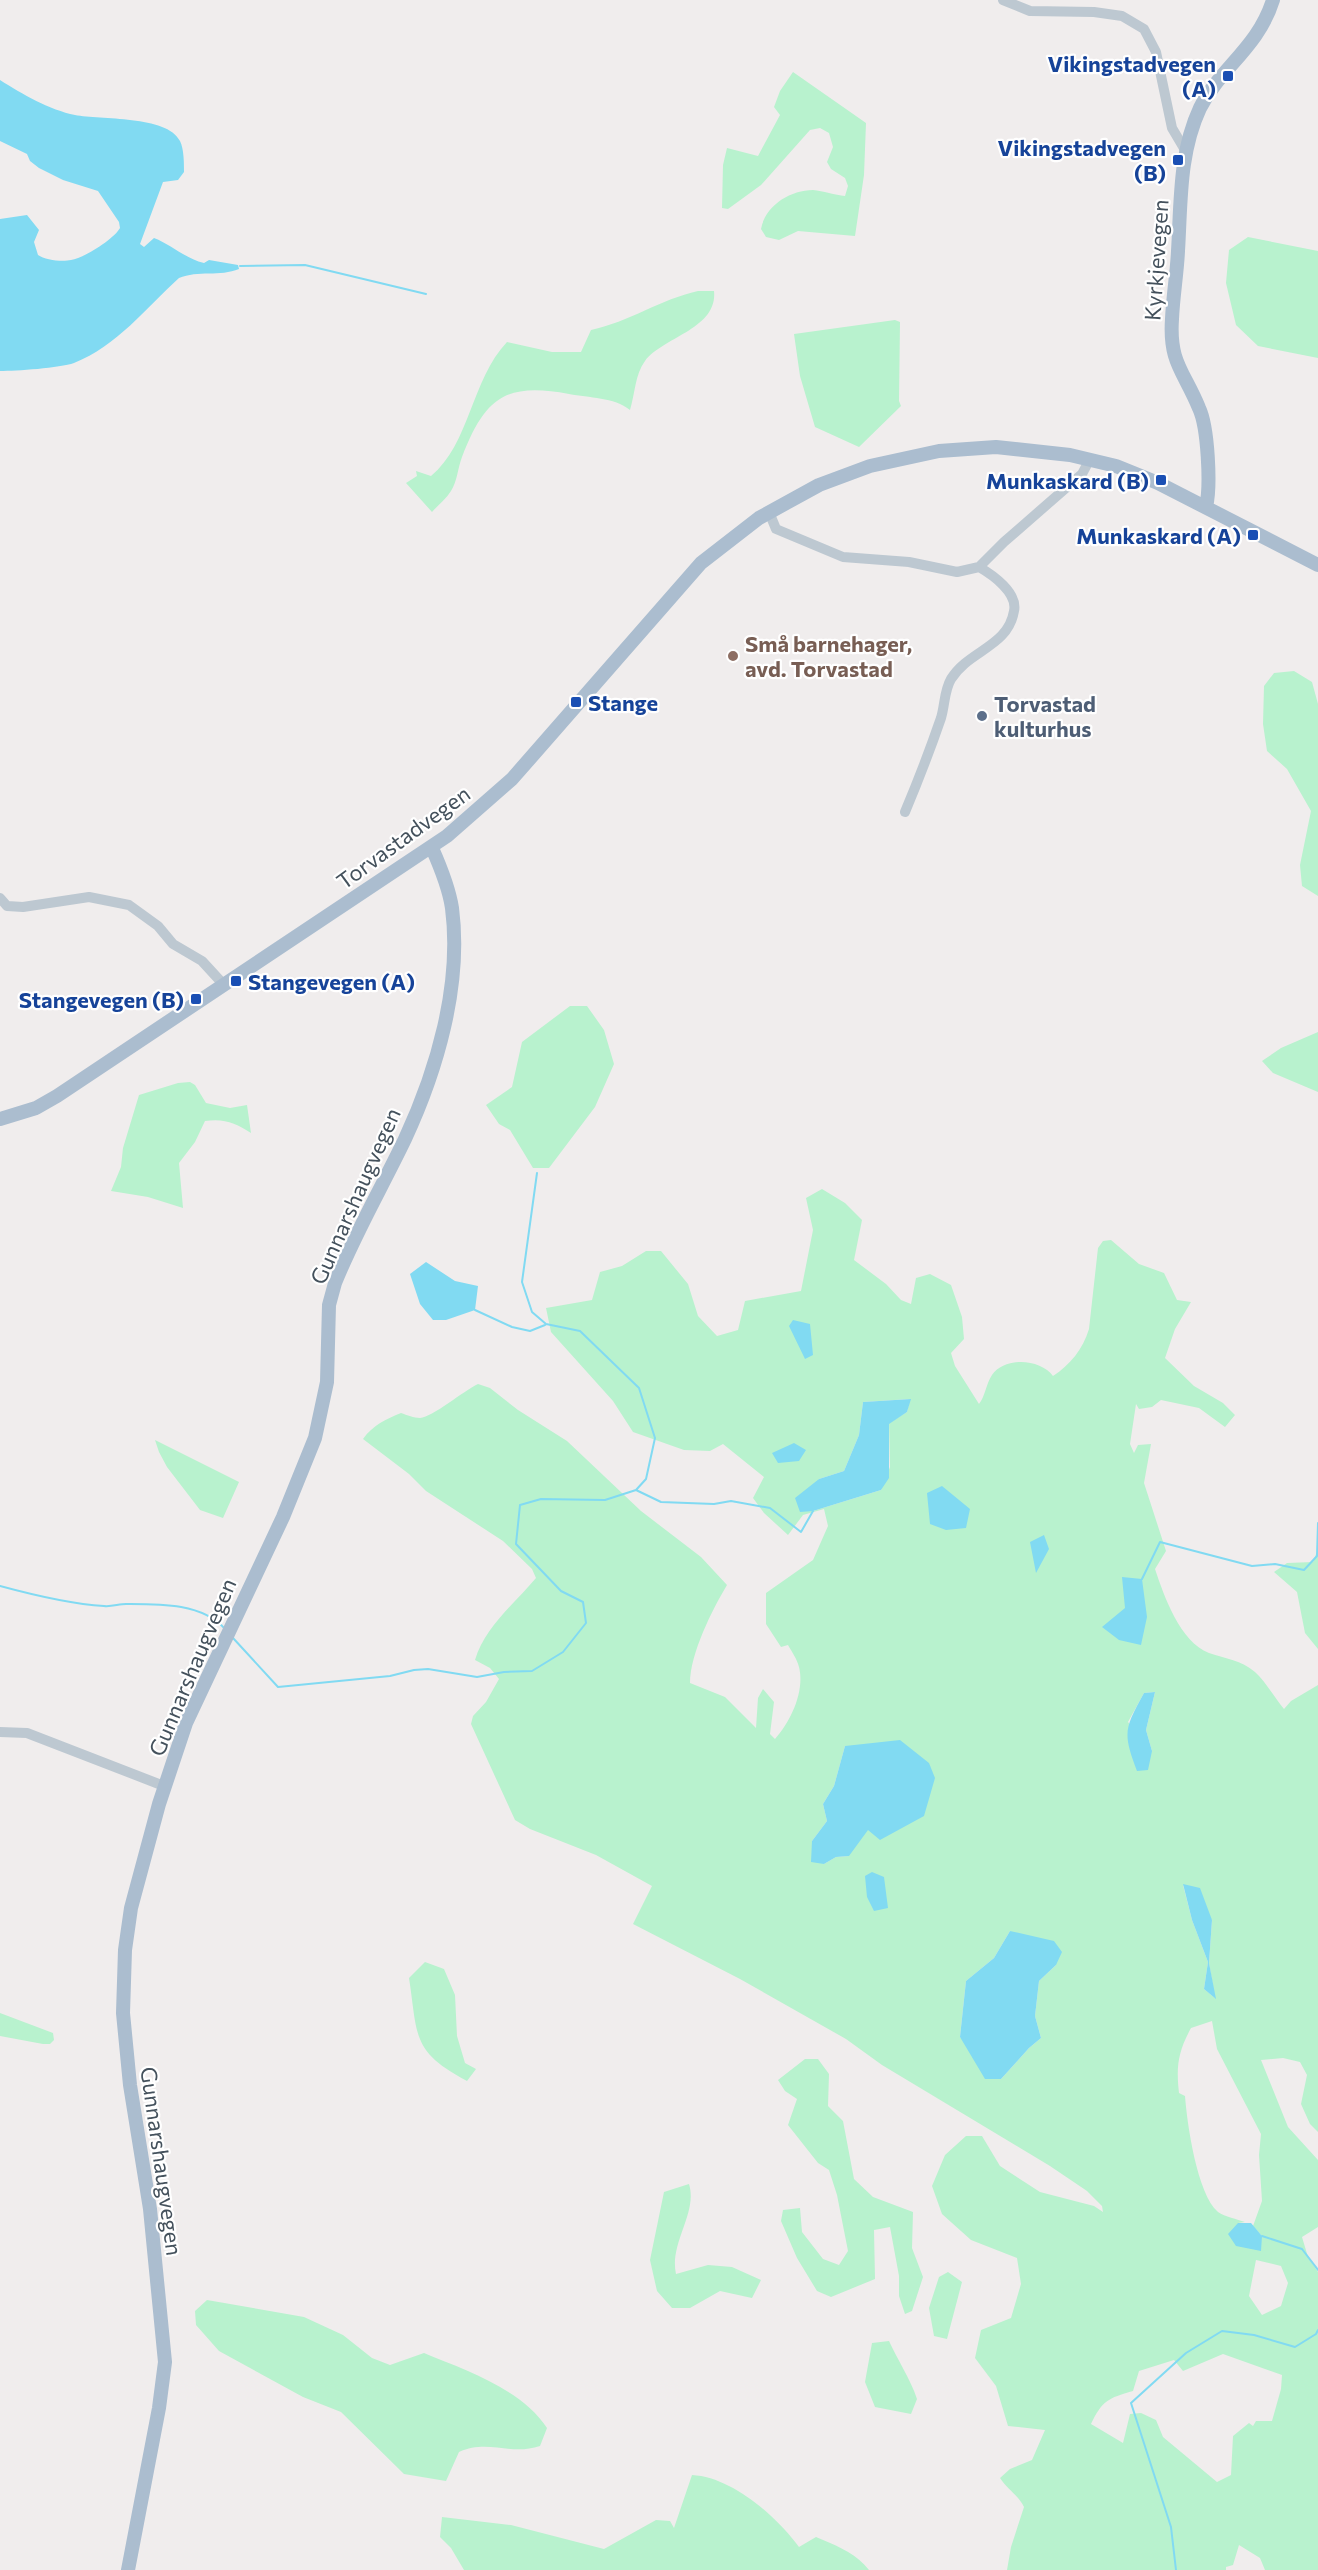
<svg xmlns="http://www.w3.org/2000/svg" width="1318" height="2570" viewBox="0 0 1318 2570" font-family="Commissioner,sans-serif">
  <rect width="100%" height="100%" fill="#f0eded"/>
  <!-- green -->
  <path fill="#b8f2ce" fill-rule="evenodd" d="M 793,72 L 866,123 L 864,175 L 855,236 L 798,231 L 779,240 L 766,237 L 761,229 C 765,206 790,190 813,190 C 823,191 835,195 845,196 L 848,186 L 845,178 L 831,169 L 827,162 L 833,147 L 829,133 L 820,128 L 810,130 L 761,185 L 728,209 L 722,208 L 723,165 L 727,148 L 758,156 L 780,115 L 774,107 L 780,91 Z
    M 1248,237 L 1318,251 L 1318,358 L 1258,346 L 1236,325 L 1226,283 L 1229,250 Z
    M 698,291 L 714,291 C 718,329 663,337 645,361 C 635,374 635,394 630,410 C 614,397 589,398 569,394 C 505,382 485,398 462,457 C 458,467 457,482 451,491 C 446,499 438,505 432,512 L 406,483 L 417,476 L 416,471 L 431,476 C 470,444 471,380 507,342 L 552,352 L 581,352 L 591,330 C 629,322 661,299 698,291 Z
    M 895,320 L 900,322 L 899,401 L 901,406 L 859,447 L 815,427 L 800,376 L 794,334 Z
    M 1294,671 L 1312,682 L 1318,704 L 1318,896 L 1302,886 L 1300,865 L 1311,811 L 1287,769 L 1267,751 L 1263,724 L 1264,686 L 1274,673 Z
    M 570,1006 L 587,1006 L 604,1030 L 614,1064 L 595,1107 L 549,1168 L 533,1168 L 510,1130 L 499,1124 L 486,1105 L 512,1087 L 522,1042 Z
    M 1318,1032 L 1318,1092 L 1273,1073 L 1262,1061 L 1281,1048 Z
    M 190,1082 L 195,1085 L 206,1103 L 230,1108 L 247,1105 L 251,1133 C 236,1123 224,1118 205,1121 L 195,1142 L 179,1163 L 183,1208 L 148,1197 L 111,1191 L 121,1167 L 123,1148 L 139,1095 L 178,1083 Z
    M 822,1189 L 845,1203 L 862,1220 L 854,1260 L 886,1284 L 901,1300 L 911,1304 L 916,1278 L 930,1274 L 951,1285 L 962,1317 L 964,1339 L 951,1353 L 955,1366 L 979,1404 C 985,1397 986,1384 992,1375 C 1005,1356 1041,1359 1053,1376 C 1070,1365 1083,1349 1089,1329 L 1098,1248 L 1103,1241 L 1111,1240 L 1139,1264 L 1164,1273 L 1177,1300 L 1191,1302 L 1175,1329 L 1165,1358 L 1194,1386 L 1223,1403 L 1235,1415 L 1225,1427 L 1199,1408 L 1161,1400 L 1152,1407 L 1139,1409 L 1136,1404 L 1130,1444 L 1134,1453 L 1138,1445 L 1151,1444 L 1144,1483 L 1166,1551 L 1155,1569 C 1164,1596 1180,1642 1209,1653 C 1226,1659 1241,1660 1255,1672 C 1265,1681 1275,1698 1284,1709 L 1291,1701 L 1318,1685 L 1318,2132 L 1310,2124 L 1301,2104 L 1307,2075 L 1300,2062 L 1283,2058 L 1261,2060 L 1288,2127 L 1318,2160 L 1318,2227 L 1302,2237 L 1308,2257 L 1318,2272 L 1318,2570 L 1265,2570 L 1260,2558 L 1239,2545 L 1233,2565 L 1226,2567 L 1226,2570 L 1007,2570 L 1011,2547 L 1024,2507 C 1018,2495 1007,2489 1000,2478 L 1010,2469 L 1032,2460 L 1045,2430 L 1008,2426 L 996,2386 L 975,2358 L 981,2330 L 1011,2318 L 1021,2284 L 1017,2258 L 971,2240 L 942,2214 L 932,2186 L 945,2155 L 966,2136 L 982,2136 L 1000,2166 L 1040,2192 L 1094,2206 L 1103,2212 L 1102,2206 L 1087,2191 L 1050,2166 L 882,2065 L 846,2039 L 740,1979 L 633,1924 L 652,1886 L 596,1855 L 530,1829 L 515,1820 L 471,1724 L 473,1716 L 486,1702 L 499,1679 L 490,1668 L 475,1660 C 485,1627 515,1603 536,1578 L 532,1569 L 503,1541 L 426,1491 L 409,1474 L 363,1439 C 373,1425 386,1419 401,1413 C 407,1415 414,1418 420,1418 C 433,1417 463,1391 478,1384 L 490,1388 L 518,1410 L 567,1441 L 641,1511 L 701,1557 L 727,1585 C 712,1610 690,1654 690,1683 L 725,1697 L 756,1728 L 758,1698 L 763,1689 L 774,1702 L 770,1734 L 775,1739 C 791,1721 805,1691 799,1667 C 797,1659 792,1652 788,1645 L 781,1647 L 766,1624 L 766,1593 L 813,1560 L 828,1526 L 824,1509 L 803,1515 L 788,1535 L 764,1513 L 753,1498 L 764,1477 L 723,1444 L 710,1451 L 684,1450 L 633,1432 L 613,1401 L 551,1332 L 546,1308 L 592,1300 L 600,1272 L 622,1266 L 646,1251 L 661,1251 L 688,1284 L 698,1316 L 717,1336 L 738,1330 L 745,1301 L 801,1291 L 813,1230 L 806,1198 ZM 910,1399 L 907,1412 L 889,1423 L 890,1467 L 881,1490 L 813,1511 L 800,1511 L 819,1479 L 844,1471 L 859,1435 L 863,1402 ZM 1155,1692 L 1146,1730 L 1152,1751 L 1128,1722 L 1144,1693 ZM 845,1746 L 849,1856 L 836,1857 L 824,1864 L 812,1841 L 827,1821 L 823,1804 L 834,1786 ZM 1183,1885 L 1212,1920 L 1209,1963 L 1215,1998 L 1204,1989 L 1208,1962 L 1192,1920 ZM 1010,1931 L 1056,1965 L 1039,1981 L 1035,2016 L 1041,2038 L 1029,2048 L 1001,2079 L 960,2037 L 966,1981 L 994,1958 ZM 1212,2021 L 1217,2049 L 1261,2134 L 1259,2155 L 1262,2201 L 1253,2226 L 1262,2236 L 1238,2223 L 1245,2222 C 1237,2219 1225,2217 1218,2212 C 1197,2194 1187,2123 1185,2096 L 1179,2093 C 1176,2066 1178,2052 1191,2028 ZM 1256,2260 L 1281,2266 L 1288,2283 L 1281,2306 L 1262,2315 L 1249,2296 ZM 1223,2354 L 1282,2375 L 1281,2389 L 1272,2421 L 1256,2421 L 1253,2426 L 1249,2423 L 1233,2436 L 1231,2475 L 1217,2482 L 1163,2437 L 1156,2420 L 1141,2413 L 1130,2414 L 1123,2443 L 1091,2424 C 1102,2401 1108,2398 1133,2391 L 1139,2371 L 1174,2360 L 1183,2371 Z
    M 155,1440 L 239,1482 L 223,1518 L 200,1510 L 167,1467 L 159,1452 Z
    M 1318,1549 L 1318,1649 L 1305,1633 L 1297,1592 L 1274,1572 L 1287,1563 L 1313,1562 Z
    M 425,1962 L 444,1969 L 455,1995 L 457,2036 L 465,2063 L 476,2069 L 467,2081 C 411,2051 418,2036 409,1978 Z
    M 0,2013 L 53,2033 L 54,2040 L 50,2044 L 43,2044 L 0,2036 Z
    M 805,2059 L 818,2059 L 829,2074 L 828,2106 L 843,2121 L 854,2179 L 873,2197 L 913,2212 L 912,2248 L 923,2277 L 912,2311 L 905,2314 L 899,2296 L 899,2276 L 890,2227 L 874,2230 L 875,2279 L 831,2297 L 817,2291 L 797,2258 L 781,2221 L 783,2210 L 800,2208 L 802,2232 L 823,2259 L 839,2265 L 848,2251 L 837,2195 L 829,2170 L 818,2163 L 788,2125 L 797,2099 L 785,2091 L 778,2080 Z
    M 689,2184 C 698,2213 669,2243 676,2274 L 708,2265 L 732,2267 L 761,2280 L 752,2298 L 720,2291 L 690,2308 L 672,2308 L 657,2291 L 650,2260 L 664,2192 Z
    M 948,2272 L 962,2282 L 947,2339 L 934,2336 L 929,2308 L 939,2277 Z
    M 207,2300 L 304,2317 L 343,2335 L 372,2358 L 390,2365 L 424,2353 C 465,2370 522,2389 547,2428 L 540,2446 C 511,2456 488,2439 459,2452 L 446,2481 L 404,2474 L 341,2412 L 303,2397 L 219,2351 L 196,2325 L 195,2311 Z
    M 889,2341 C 898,2361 910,2378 917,2399 L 911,2414 L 875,2407 L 865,2382 L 872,2343 Z
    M 692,2475 C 732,2477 776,2516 799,2547 L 816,2537 C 835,2545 856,2553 869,2570 L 464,2570 L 451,2548 L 440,2537 L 442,2517 L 511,2525 L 604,2549 L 656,2520 L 670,2521 L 674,2528 Z"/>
  <!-- water -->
  <path fill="#81daf2" d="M 0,80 C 22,94 50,110 75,115 C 100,120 167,115 180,141 C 184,149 184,163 184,172 L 178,180 L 163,182 L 140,244 L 144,247 L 154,238 C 172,245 186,259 204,263 L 209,260 L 238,265 L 239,269 C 220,277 198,270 179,278 C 146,308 117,346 74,363 C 60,368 16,371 0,371 L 0,219 L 27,215 L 39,230 L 34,242 L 38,255 C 45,260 62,262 71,260 C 84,258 114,239 120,228 L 119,222 L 98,191 L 63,180 L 39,168 L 30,161 L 27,154 L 0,141 Z
    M 426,1262 L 455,1281 L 478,1286 L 475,1310 L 446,1320 L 433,1320 L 420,1304 L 410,1274 Z
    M 793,1320 L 810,1324 L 813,1355 L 805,1359 L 789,1326 Z
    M 911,1399 L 907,1412 L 889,1424 L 889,1478 L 881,1490 L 813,1511 L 800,1512 L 795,1498 L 819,1479 L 844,1471 L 859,1435 L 863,1402 Z
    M 794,1443 L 806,1450 L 799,1461 L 778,1463 L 772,1453 Z
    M 942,1486 L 970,1509 L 966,1528 L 946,1530 L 930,1524 L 927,1493 Z
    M 1044,1535 L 1049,1549 L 1036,1573 L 1030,1542 Z
    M 1122,1577 L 1142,1579 L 1147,1617 L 1141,1645 L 1119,1640 L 1102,1627 L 1125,1608 Z
    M 1155,1692 L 1146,1730 L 1152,1751 L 1148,1770 L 1137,1771 C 1122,1732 1125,1728 1144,1693 Z
    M 900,1740 L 929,1763 L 935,1778 L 924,1816 L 880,1840 L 868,1830 L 849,1856 L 836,1857 L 824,1864 L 811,1862 L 812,1841 L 827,1821 L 823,1804 L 834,1786 L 845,1746 Z
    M 872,1872 L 884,1877 L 888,1908 L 874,1911 L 867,1897 L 865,1876 Z
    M 1183,1884 L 1200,1888 L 1212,1920 L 1209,1963 L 1216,1999 L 1204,1989 L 1208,1962 L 1192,1920 Z
    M 1010,1931 L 1054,1941 L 1062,1952 L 1056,1965 L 1039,1981 L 1035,2016 L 1041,2038 L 1029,2048 L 1001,2079 L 985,2079 L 960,2037 L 966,1981 L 994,1958 Z
    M 1238,2223 L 1251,2223 L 1262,2236 L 1261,2251 L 1236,2246 L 1228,2234 Z"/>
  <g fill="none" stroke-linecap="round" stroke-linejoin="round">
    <!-- stream -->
    <path stroke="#81daf2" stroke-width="2" d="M 240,266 L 305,265 L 426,294
      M 475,1310 L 512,1327 L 530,1331 L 545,1325
      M 636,1490 L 661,1502 L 714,1504 L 731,1501 L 770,1508 L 801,1532 L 813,1511
      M 1142,1579 L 1160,1542 L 1252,1566 L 1275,1564 L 1304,1570 L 1317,1556 L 1318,1523
      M 0,1586 C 33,1595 69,1604 104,1606 C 111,1607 119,1604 126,1604 C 159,1604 202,1603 225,1629
      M 233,1638 L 278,1687 L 390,1676 L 414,1670 L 428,1669 L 477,1677 L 504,1672 L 532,1671 L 563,1652 L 586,1623 L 583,1602 L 561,1591 L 516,1544 L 520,1505 L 541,1499 L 605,1500 L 636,1490 L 646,1479 L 655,1438 L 639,1388 L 580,1331 L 546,1324 L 532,1312 L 522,1282 L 537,1173
      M 1262,2236 L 1302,2249 L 1318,2270
      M 1176,2570 L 1171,2527 L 1131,2403 L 1186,2353 L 1222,2331 L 1254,2335 L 1295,2347 L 1316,2334 L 1318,2330"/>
    <!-- minor -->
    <path stroke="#bdc8d1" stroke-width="10" d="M 1003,0 L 1030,11 L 1094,12 L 1122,16 L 1144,29 L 1156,52 L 1172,128 L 1185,150
      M 769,512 L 776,529 L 843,557 L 909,562 L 957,572 L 979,567 L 1004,542 L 1082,474 L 1090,459
      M 905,812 C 918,781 930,750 941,718 C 945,705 944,691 951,679 C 969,650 1008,647 1014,611 C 1018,593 993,575 979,567
      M 0,898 L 7,906 L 23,907 L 89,897 L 129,905 L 158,926 L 173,944 L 202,961 L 224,985
      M 0,1732 L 27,1733 L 164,1786"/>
    <!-- major -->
    <path stroke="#abbdcf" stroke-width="14" d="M 1206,507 C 1211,486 1208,427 1199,408 C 1184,371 1169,363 1172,319 C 1173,296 1177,273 1178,251 C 1181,202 1179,153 1200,108 C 1220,68 1258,48 1273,0
      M 0,1119 L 36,1108 L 57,1096 L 447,836 L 512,779 L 701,563 L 759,518 L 819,485 L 870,466 L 939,451 L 996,447 L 1070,455 L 1116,466 L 1158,483 L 1318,565
      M 128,2570 L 159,2408 L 165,2362 L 150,2209 L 130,2085 L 123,2013 L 125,1950 L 131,1908 L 159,1804 L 186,1723 L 283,1517 L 315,1438 L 327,1382 L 329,1305 L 335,1283 C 355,1233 382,1187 405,1139 C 437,1070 462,985 452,908 C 449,888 440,866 432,848"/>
  </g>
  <!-- markers -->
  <g fill="#1a4fb4" stroke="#fff" stroke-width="2">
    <rect x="1222" y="70" width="12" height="12" rx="3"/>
    <rect x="1172" y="154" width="12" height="12" rx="3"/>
    <rect x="1155" y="474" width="12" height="12" rx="3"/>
    <rect x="1247" y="529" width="12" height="12" rx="3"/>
    <rect x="570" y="696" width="12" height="12" rx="3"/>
    <rect x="230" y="975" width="12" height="12" rx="3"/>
    <rect x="190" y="993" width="12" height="12" rx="3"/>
  </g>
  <circle fill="#8d6e63" stroke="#fff" stroke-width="2" cx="733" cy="656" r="6"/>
  <circle fill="#5c6f8a" stroke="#fff" stroke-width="2" cx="982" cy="716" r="6"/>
  <g text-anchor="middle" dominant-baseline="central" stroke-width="4.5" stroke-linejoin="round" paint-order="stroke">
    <!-- transit labels -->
    <g font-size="22" font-weight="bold" fill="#164399" stroke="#fff" text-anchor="end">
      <text x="1216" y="63">Vikingstadvegen<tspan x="1216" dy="25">(A)</tspan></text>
      <text x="1166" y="147">Vikingstadvegen<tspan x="1166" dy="25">(B)</tspan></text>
      <text x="1149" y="480">Munkaskard (B)</text>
      <text x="1241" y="535">Munkaskard (A)</text>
      <text x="588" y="702" text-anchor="start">Stange</text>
      <text x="248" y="981" text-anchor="start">Stangevegen (A)</text>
      <text x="184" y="999">Stangevegen (B)</text>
    </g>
    <!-- street labels -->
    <g font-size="22" fill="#44515c" stroke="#fff">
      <text transform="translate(1156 260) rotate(-86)">Kyrkjevegen</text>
      <text transform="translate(403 837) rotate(-36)">Torvastadvegen</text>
      <text transform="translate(355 1196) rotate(-66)">Gunnarshaugvegen</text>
      <text transform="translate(192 1667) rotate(-67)">Gunnarshaugvegen</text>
      <text transform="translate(162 2161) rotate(82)">Gunnarshaugvegen</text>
    </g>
    <!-- education labels -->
    <g font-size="22" font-weight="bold" fill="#785e54" stroke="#fff" text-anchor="start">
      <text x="745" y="643">Små barnehager,<tspan x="745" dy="25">avd. Torvastad</tspan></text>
    </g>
    <!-- service labels -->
    <g font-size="22" font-weight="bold" fill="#4e5e75" stroke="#fff" text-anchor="start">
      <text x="994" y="703">Torvastad<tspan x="994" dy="25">kulturhus</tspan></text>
    </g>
  </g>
</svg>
